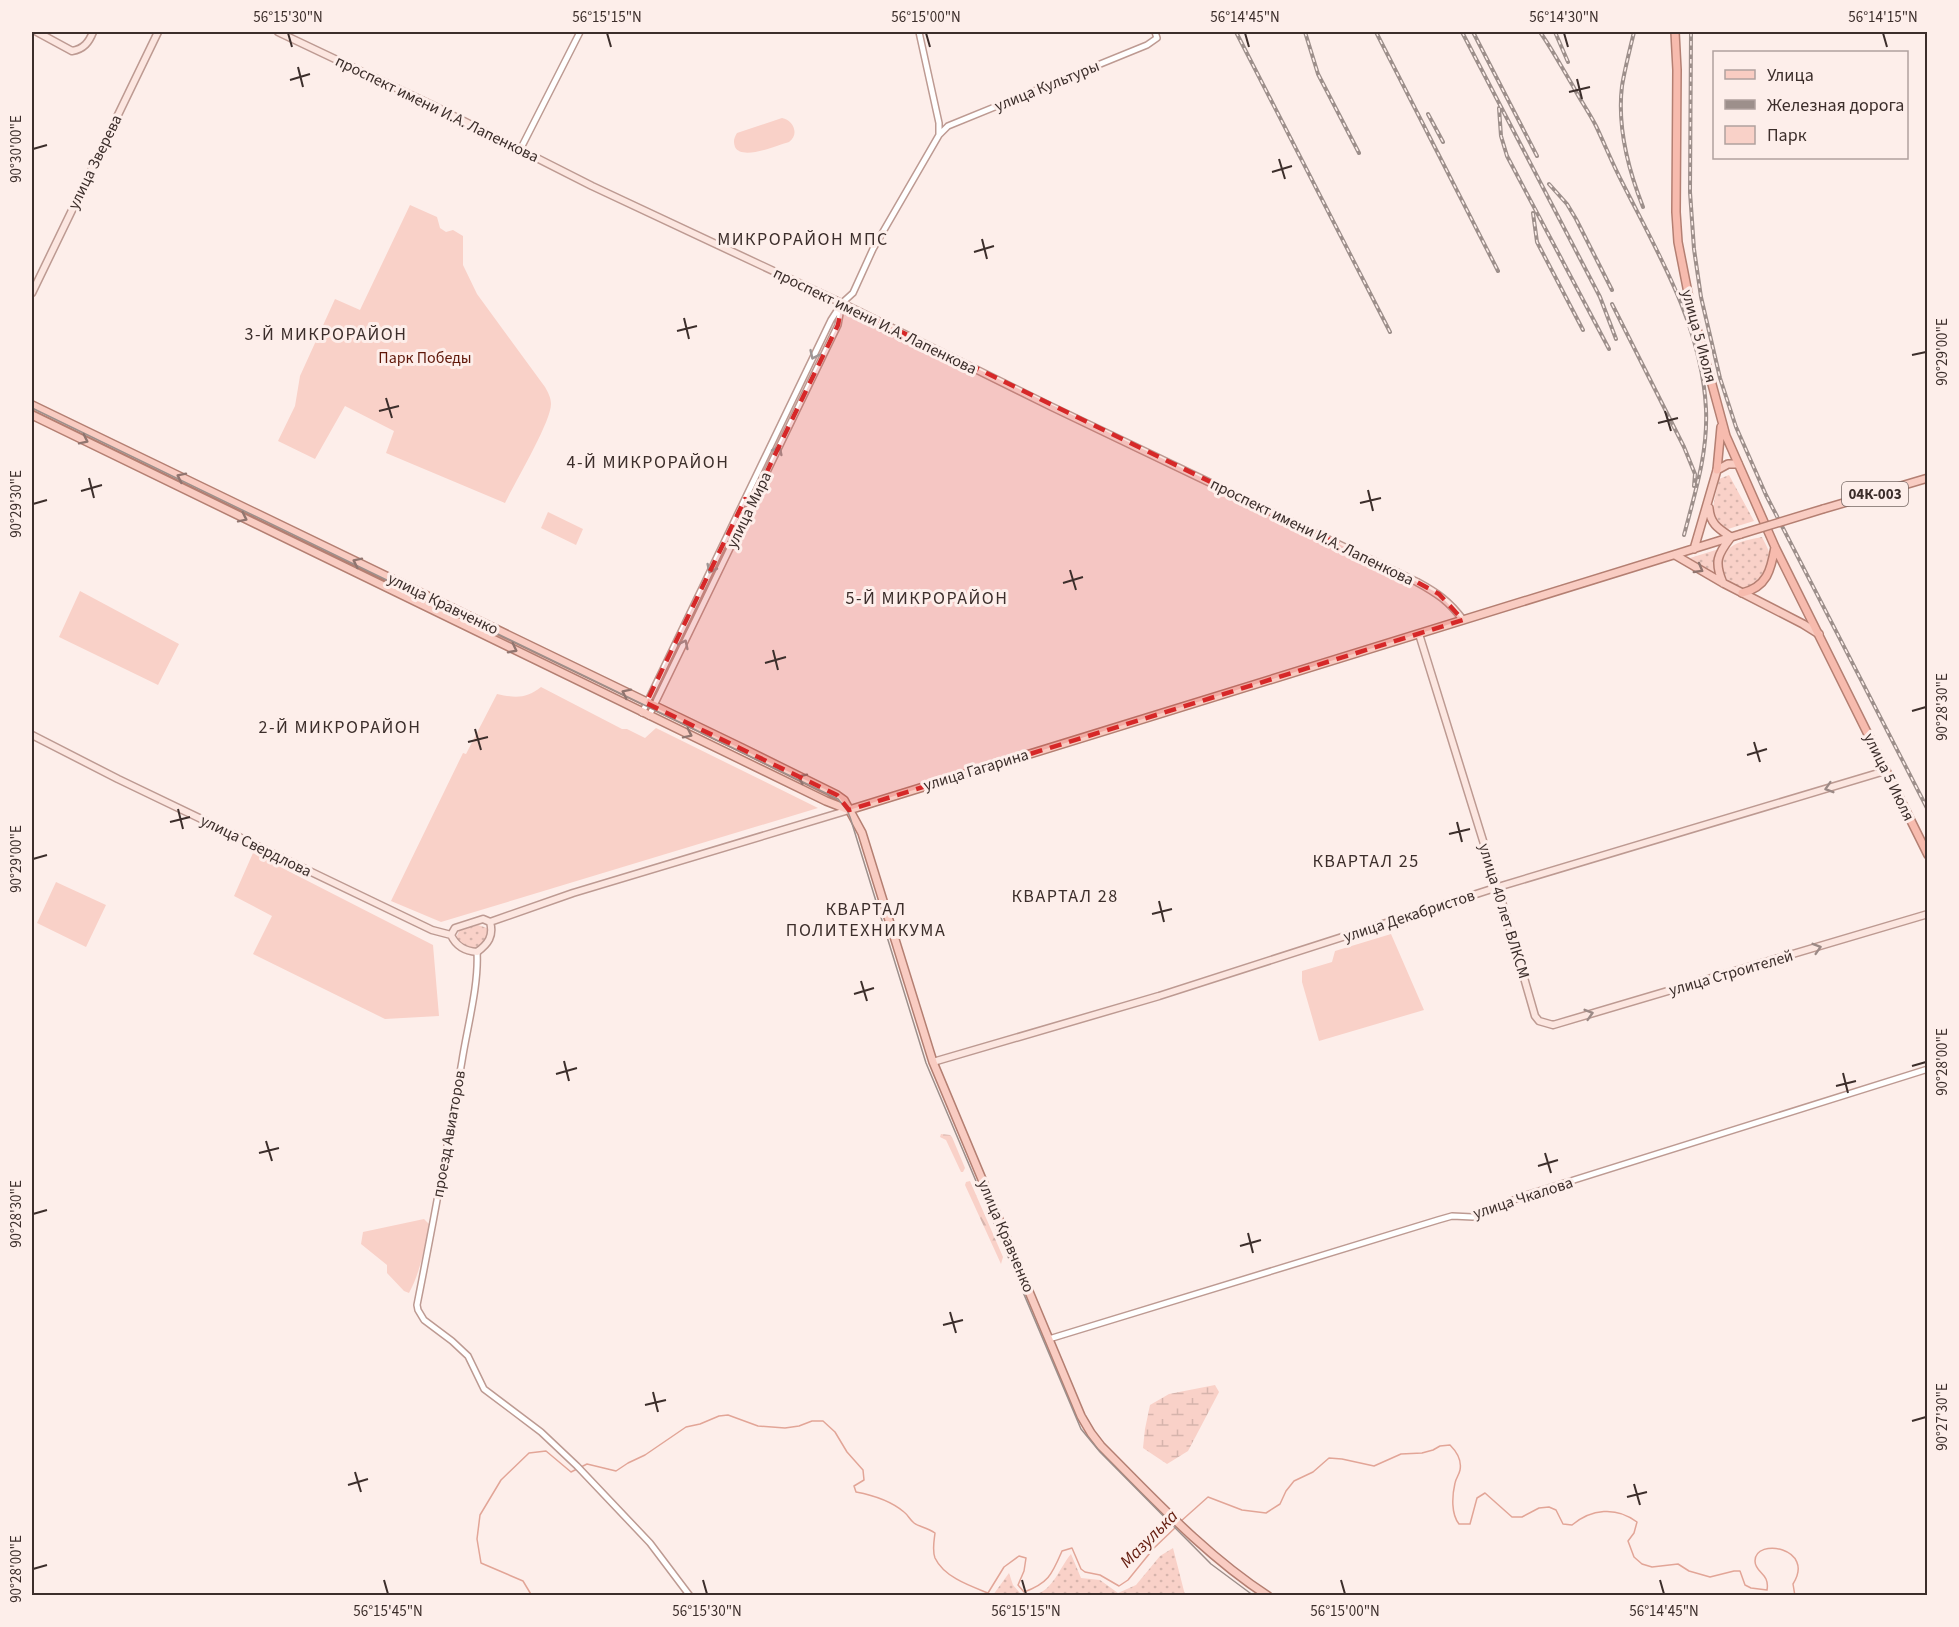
<svg xmlns="http://www.w3.org/2000/svg" width="1959" height="1627" viewBox="0 0 1959 1627" font-family="'Source Sans 3',sans-serif">
  <defs>
    <pattern id="grass-dots" width="8" height="8" patternUnits="userSpaceOnUse" patternTransform="scale(1.5)"><rect width="8" height="8" fill="#f9d1c8"/><path d="M2 2h.1M6 6h.1" fill="none" stroke="#d6b4ac" stroke-width="1.8" stroke-linecap="round"/></pattern>
    <pattern id="forest-firs" width="22" height="20" patternUnits="userSpaceOnUse" patternTransform="scale(1.5)"><rect width="22" height="20" fill="#f9d1c8"/><path d="M5 1l3.5 6h-7zM16 11l3.5 6h-7z" fill="#d6b4ac"/></pattern>
    <pattern id="wetland-marsh" width="20" height="14" patternUnits="userSpaceOnUse" patternTransform="scale(1.5)"><rect width="20" height="14" fill="#f9d1c8"/><path d="M1 5h8M5 5V1M11 12h8M15 12V8" fill="none" stroke="#d6b4ac"/></pattern>
  </defs>
  <rect width="100%" height="100%" fill="#fdeeea"/>
  <!-- grass -->
  <path fill="url(#grass-dots)" d="M 1729,475 L 1754,521 L 1728,529 C 1705,517 1715,501 1719,479 Z
    M 1762,537 C 1771,555 1774,557 1762,575 C 1739,611 1707,565 1731,547 C 1738,541 1753,539 1762,537 Z
    M 1719,549 C 1713,559 1713,565 1717,575 L 1690,558 Z
    M 478,925 L 487,928 L 489,935 L 480,948 L 471,949 L 458,942 L 456,938 L 459,931 Z
    M 1173,1548 L 1185,1595 L 993,1595 L 1009,1573 L 1013,1585 L 1021,1594 C 1025,1594 1031,1595 1036,1594 C 1053,1590 1060,1567 1071,1554 L 1081,1578 L 1100,1580 L 1118,1593 L 1136,1585 L 1160,1556 Z"/>
  <!-- forest -->
  <path fill="url(#forest-firs)" d="M 941,1134 L 950,1135 L 952,1137 L 965,1168 L 963,1172 L 961,1172 L 946,1140 L 940,1137 Z
    M 970,1181 L 1003,1257 L 1001,1264 L 965,1185 L 966,1182 Z"/>
  <!-- wetland -->
  <path fill="url(#wetland-marsh)" d="M 1215,1385 L 1219,1392 L 1188,1451 L 1167,1464 L 1143,1448 L 1145,1429 L 1150,1405 L 1169,1394 Z"/>
  <!-- park -->
  <path fill="#f9d1c8" d="M 782,118 C 793,120 800,134 789,142 C 778,145 742,161 735,147 C 733,141 734,138 737,133 Z
    M 410,205 L 437,217 L 440,228 L 446,232 L 453,230 L 463,236 L 463,265 L 477,294 L 545,387 C 548,392 551,398 551,404 C 551,422 514,484 505,503 L 386,453 L 394,431 L 345,406 L 315,459 L 278,441 L 295,406 L 300,376 L 335,299 L 360,310 Z
    M 548,512 L 583,529 L 576,545 L 541,528 Z
    M 80,591 L 179,644 L 158,685 L 59,637 Z
    M 541,687 L 622,729 L 627,729 L 645,738 L 656,728 L 818,808 L 441,922 L 391,901 L 463,753 L 466,754 L 497,694 C 515,698 526,699 541,687 Z
    M 253,853 L 433,945 L 439,1016 L 385,1019 L 253,954 L 272,916 L 234,896 Z
    M 56,882 L 106,905 L 86,947 L 37,923 Z
    M 1391,934 L 1424,1010 L 1319,1041 L 1302,982 L 1302,971 L 1332,962 L 1335,951 Z
    M 424,1219 L 429,1224 C 425,1247 420,1273 409,1293 L 404,1291 L 387,1273 L 387,1265 L 361,1244 L 363,1232 Z"/>
  <g fill="none" stroke-linecap="round" stroke-linejoin="round">
    <!-- stream -->
    <path stroke="#e2a597" stroke-width="1.5" d="M 581,1467 L 587,1464 L 616,1471 L 628,1463 L 645,1455 L 686,1427 L 700,1424 L 719,1416 L 728,1415 L 758,1426 L 785,1428 L 799,1426 L 812,1421 L 823,1421 L 835,1432 L 847,1452 L 863,1470 L 864,1480 L 854,1486 L 856,1492 C 872,1495 891,1501 904,1512 C 908,1515 910,1520 914,1523 C 919,1527 927,1527 935,1533 C 934,1542 932,1550 935,1558 C 944,1577 970,1586 988,1593 L 1004,1567 L 1019,1556 L 1026,1558 L 1024,1571 L 1018,1585 L 1024,1592 C 1049,1583 1052,1574 1062,1551 L 1072,1548 L 1081,1569 L 1085,1572 L 1100,1575 L 1119,1586 L 1128,1580 L 1154,1548 L 1177,1526
      M 1180,1522 L 1208,1497 L 1242,1510 L 1266,1513 L 1280,1504 L 1286,1491 L 1294,1481 L 1313,1472 L 1329,1458 L 1342,1459 L 1374,1466 L 1401,1454 L 1422,1453 L 1433,1450 L 1440,1446 L 1450,1445 C 1457,1452 1462,1460 1460,1470 C 1459,1475 1456,1478 1455,1483 C 1452,1496 1451,1514 1459,1524 L 1470,1524 L 1477,1498 L 1485,1493 L 1512,1517 L 1522,1517 L 1539,1508 L 1549,1507 L 1556,1510 L 1563,1524 L 1572,1525 C 1591,1509 1616,1506 1637,1522 L 1634,1533 L 1628,1541 L 1634,1557 L 1642,1564 L 1652,1567 L 1678,1564 L 1689,1571 L 1710,1577 L 1734,1571 L 1740,1571 L 1745,1585 L 1751,1588 L 1767,1590 C 1770,1573 1755,1573 1755,1561 C 1755,1537 1816,1548 1793,1584 L 1795,1596
      M 532,1596 L 523,1581 L 481,1563 L 477,1539 L 480,1515 L 501,1480 L 529,1453 L 546,1451 L 571,1472 L 577,1469"/>
    <defs>
      <path id="tertiary" d="M 939,135 L 948,126 L 1147,45 L 1157,38 L 1155,32
        M 520,150 L 580,32
        M 642,713 L 831,320 L 842,303 L 853,293 L 873,249 L 939,135 L 939,123 L 919,32
        M 649,716 L 838,325 L 841,308
        M 477,952 C 479,985 467,1028 462,1061 C 448,1142 433,1224 417,1305 L 418,1310 L 424,1320 L 452,1341 L 468,1356 L 484,1389 L 541,1432 L 577,1466 L 650,1543 L 690,1596
        M 1049,1339 L 1438,1220 L 1452,1216 L 1473,1217 L 1523,1196 L 1928,1069"/>
      <path id="secondary" d="M 37,32 L 72,51 C 84,49 89,42 93,32
        M 278,32 L 432,105 L 592,186 L 848,306 L 1052,407 L 1417,582 C 1437,593 1449,601 1463,620
        M 32,293 L 158,32
        M 1419,634 L 1506,915 L 1535,1016 L 1539,1021 L 1553,1025 L 1928,914
        M 32,735 L 118,779 L 432,930 L 451,935
        M 483,919 L 490,922 C 494,936 488,944 477,952 C 464,951 456,946 451,935 L 455,928 Z
        M 490,922 L 573,893 L 849,810
        M 933,1062 L 1159,996 L 1498,887 L 1885,771"/>
      <path id="primary" d="M 32,405 L 742,748 L 837,795 L 844,800 L 862,833 L 933,1062 L 1081,1416 L 1091,1433 L 1101,1446 C 1154,1499 1205,1555 1268,1596
        M 32,415 L 826,801 L 849,810
        M 1709,508 C 1710,524 1719,529 1731,537
        M 1823,509 L 1928,478
        M 1694,549 L 1717,470 L 1728,464 L 1738,464
        M 1675,555 L 1723,583 L 1803,624 L 1819,634
        M 1723,583 C 1714,562 1717,555 1731,537
        M 849,810 L 1741,534"/>
      <path id="trunk" d="M 1675,32 L 1677,70 L 1676,212 L 1678,242 L 1690,303 L 1726,436 L 1775,547 L 1928,855
        M 1717,470 L 1721,427
        M 1742,593 C 1767,587 1771,570 1775,547"/>
    </defs>
    <!-- tertiary casing -->
    <use href="#tertiary" stroke="#bd9a92" stroke-width="8"/>
    <!-- secondary casing -->
    <use href="#secondary" stroke="#bd9a92" stroke-width="9"/>
    <!-- primary casing -->
    <use href="#primary" stroke="#b47f72" stroke-width="10"/>
    <!-- trunk casing -->
    <use href="#trunk" stroke="#b47f72" stroke-width="10"/>
    <!-- tertiary -->
    <use href="#tertiary" stroke="#fff" stroke-width="5"/>
    <!-- secondary -->
    <use href="#secondary" stroke="#fce6e0" stroke-width="6"/>
    <!-- primary -->
    <use href="#primary" stroke="#f9ccc2" stroke-width="7"/>
    <!-- trunk -->
    <use href="#trunk" stroke="#f7bbae" stroke-width="7"/>
    <!-- tram -->
    <path stroke="#9d8f8b" stroke-width="1.5" d="M 32,408 L 838,799 L 847,810 L 850,817 L 926,1063 L 1081,1429 L 1100,1452 L 1211,1564 L 1254,1596"/>
    <defs>
      <path id="rail" d="M 1236,32 L 1390,332
        M 1305,32 L 1318,74 L 1359,153
        M 1376,32 L 1498,271
        M 1462,32 L 1600,297 L 1616,339
        M 1473,32 L 1537,156
        M 1540,32 C 1552,49 1562,68 1573,86 C 1580,100 1589,112 1596,126 C 1605,145 1613,165 1623,184 C 1659,255 1702,327 1706,409 C 1708,453 1695,493 1684,535
        M 1555,32 L 1568,62
        M 1634,32 C 1630,49 1625,68 1622,86 C 1617,127 1628,169 1643,207
        M 1691,32 L 1690,192 L 1694,249 L 1701,297 L 1720,378 L 1736,427 L 1766,495 L 1928,810
        M 1499,108 L 1501,136 L 1507,156 L 1609,349
        M 1428,114 L 1443,142
        M 1549,184 L 1567,204 L 1576,219 L 1612,290
        M 1533,213 L 1537,242 L 1583,330
        M 1612,304 L 1684,447 L 1695,474 L 1694,486"/>
    </defs>
    <!-- rail casing -->
    <use href="#rail" stroke="#9d8f8b" stroke-width="4"/>
    <!-- rail -->
    <use href="#rail" stroke="#fdeeea" stroke-width="1.5" stroke-dasharray="4.5" stroke-linecap="butt"/>
    <defs>
      <path id="primary-bridge" d="M 1741,534 L 1823,509"/>
    </defs>
    <!-- primary-bridge casing -->
    <use href="#primary-bridge" stroke="#b47f72" stroke-width="10" stroke-linecap="butt"/>
    <!-- primary-bridge -->
    <use href="#primary-bridge" stroke="#f9ccc2" stroke-width="7"/>
  </g>
  <!-- one-way arrows -->
  <defs><path id="oneway-chevron" d="M-2-3.5L2.5 0L-2 3.5" fill="none" stroke-width="1.6" stroke-linecap="round" stroke-linejoin="round" transform="scale(1.5)"/></defs>
  <g stroke="#9e9695">
    <use href="#oneway-chevron" transform="translate(814 355) rotate(115)"/>
    <use href="#oneway-chevron" transform="translate(778 450) rotate(-64)"/>
    <use href="#oneway-chevron" transform="translate(711 569) rotate(116)"/>
    <use href="#oneway-chevron" transform="translate(684 644) rotate(-64)"/>
  </g>
  <g stroke="#91756f">
    <use href="#oneway-chevron" transform="translate(84 440) rotate(26)"/>
    <use href="#oneway-chevron" transform="translate(181 477) rotate(-154)"/>
    <use href="#oneway-chevron" transform="translate(243 518) rotate(26)"/>
    <use href="#oneway-chevron" transform="translate(357 562) rotate(-154)"/>
    <use href="#oneway-chevron" transform="translate(1699 569) rotate(30)"/>
    <use href="#oneway-chevron" transform="translate(513 649) rotate(27)"/>
    <use href="#oneway-chevron" transform="translate(626 693) rotate(-154)"/>
    <use href="#oneway-chevron" transform="translate(688 734) rotate(26)"/>
    <use href="#oneway-chevron" transform="translate(802 778) rotate(-154)"/>
  </g>
  <g stroke="#9c8a86">
    <use href="#oneway-chevron" transform="translate(1829 788) rotate(163)"/>
    <use href="#oneway-chevron" transform="translate(1817 948) rotate(-17)"/>
    <use href="#oneway-chevron" transform="translate(1589 1014) rotate(-17)"/>
  </g>
  <!-- marked area -->
  <path fill="#d62828" fill-opacity="0.2" stroke="#d62828" stroke-width="4.5" stroke-dasharray="12 8" stroke-linejoin="round" d="M 842,303 L 1417,582 L 1439,594 L 1463,620 L 849,810 L 837,795 L 646,703 L 745,499 L 753,502 L 771,463 L 838,325 Z"/>
  <!-- ticks -->
  <path fill="none" stroke="#3c2e2b" stroke-width="2" d="M 288,33 L 292,47M 607,33 L 611,47M 926,33 L 930,47M 1245,33 L 1249,47M 1564,33 L 1568,47M 1883,33 L 1887,47M 298,67 L 303,87M 1577,79 L 1582,99M 290,80 L 310,74M 1569,92 L 1590,87M 33,149 L 47,145M 1279,159 L 1285,179M 1272,172 L 1292,166M 982,239 L 987,259M 974,252 L 994,246M 684,318 L 689,339M 677,331 L 697,326M 1912,355 L 1926,352M 386,398 L 392,418M 379,411 L 399,406M 1665,411 L 1671,431M 1658,423 L 1678,418M 89,478 L 94,498M 1368,490 L 1373,511M 81,491 L 102,485M 1360,503 L 1381,498M 33,504 L 47,500M 1070,570 L 1076,590M 1063,583 L 1083,577M 773,650 L 778,670M 765,663 L 786,657M 1912,711 L 1926,707M 475,729 L 481,750M 468,742 L 488,737M 1754,742 L 1760,762M 1747,755 L 1767,749M 178,809 L 183,829M 170,822 L 190,817M 1457,822 L 1462,842M 1449,834 L 1470,829M 33,859 L 47,855M 1159,901 L 1164,922M 1152,914 L 1172,909M 861,981 L 867,1001M 854,994 L 874,988M 564,1061 L 569,1081M 1912,1066 L 1926,1062M 1843,1073 L 1848,1093M 556,1074 L 577,1068M 1836,1086 L 1856,1081M 266,1141 L 272,1161M 259,1153 L 279,1148M 1545,1153 L 1551,1173M 1538,1166 L 1558,1160M 33,1214 L 47,1210M 1248,1233 L 1253,1253M 1240,1246 L 1261,1240M 950,1312 L 956,1333M 943,1325 L 963,1320M 653,1392 L 658,1412M 645,1405 L 666,1400M 1912,1421 L 1926,1417M 355,1472 L 361,1492M 1634,1484 L 1640,1505M 348,1485 L 368,1479M 1627,1497 L 1647,1492M 33,1569 L 47,1565M 384,1580 L 388,1594M 703,1580 L 707,1594M 1022,1580 L 1026,1594M 1341,1580 L 1345,1594M 1660,1580 L 1664,1594"/>
  <g text-anchor="middle" dominant-baseline="central" stroke-width="6" stroke-linejoin="round" paint-order="stroke">
    <!-- shield labels -->
    <rect fill="#fdeeea" stroke="#766864" stroke-width="1.5" x="1842" y="482" width="66" height="24" rx="4.5"/>
    <g font-size="15" font-weight="bold" fill="#3c2e2b">
      <text x="1875" y="494">04К-003</text>
    </g>
    <!-- street labels -->
    <g font-size="16" fill="#3c2e2b" stroke="#fdeeea">
      <text transform="translate(1047 86) rotate(-22)">улица Культуры</text>
      <text transform="translate(437 109) rotate(26)">проспект имени И.А. Лапенкова</text>
      <text transform="translate(95 162) rotate(-64)">улица Зверева</text>
      <text transform="translate(875 321) rotate(26)">проспект имени И.А. Лапенкова</text>
      <text transform="translate(1699 336) rotate(75)">улица 5 Июля</text>
      <text transform="translate(749 510) rotate(-64)">улица Мира</text>
      <text transform="translate(1312 532) rotate(26)">проспект имени И.А. Лапенкова</text>
      <text transform="translate(443 604) rotate(26)">улица Кравченко</text>
      <text transform="translate(976 770) rotate(-17)">улица Гагарина</text>
      <text transform="translate(1889 777) rotate(64)">улица 5 Июля</text>
      <text transform="translate(256 846) rotate(26)">улица Свердлова</text>
      <text transform="translate(1504 911) rotate(73)">улица 40 лет ВЛКСМ</text>
      <text transform="translate(1409 916) rotate(-18)">улица Декабристов</text>
      <text transform="translate(1731 973) rotate(-16)">улица Строителей</text>
      <text transform="translate(449 1134) rotate(-80)">проезд Авиаторов</text>
      <text transform="translate(1523 1198) rotate(-18)">улица Чкалова</text>
      <text transform="translate(1006 1236) rotate(67)">улица Кравченко</text>
    </g>
    <!-- park labels -->
    <g font-size="16" fill="#5f1709" stroke="#fdeeea">
      <text x="425" y="358">Парк Победы</text>
    </g>
    <!-- neighbourhood labels -->
    <g font-size="18" letter-spacing="1.5" fill="#3c2e2b" stroke="#fdeeea">
      <text x="803" y="239">МИКРОРАЙОН МПС</text>
      <text x="326" y="334">3-Й МИКРОРАЙОН</text>
      <text x="648" y="462">4-Й МИКРОРАЙОН</text>
      <text x="927" y="598">5-Й МИКРОРАЙОН</text>
      <text x="340" y="727">2-Й МИКРОРАЙОН</text>
      <text x="1366" y="861">КВАРТАЛ 25</text>
      <text x="1065" y="896">КВАРТАЛ 28</text>
      <text x="866" y="909">КВАРТАЛ<tspan x="866" dy="21">ПОЛИТЕХНИКУМА</tspan></text>
    </g>
    <!-- water labels -->
    <g font-size="18" font-style="italic" fill="#682113" stroke="#fdeeea">
      <text transform="translate(1149 1539) rotate(-45)">Мазулька</text>
    </g>
  </g>
  <!-- border -->
  <rect width="1959" height="1627" fill="none" stroke="#fdeeea" stroke-width="66"/>
  <!-- legend -->
  <rect x="1713" y="51" width="195" height="108" fill="#fdeeea" stroke="#b0a19e" stroke-width="1.5"/>
  <rect x="1725" y="70" width="30" height="9" fill="#f9ccc2" stroke="#b0a19e" stroke-width="1.5"/>
  <text x="1767" y="81" font-size="18" fill="#3c2e2b">Улица</text>
  <rect x="1725" y="100" width="30" height="9" fill="#9d8f8b" stroke="#b0a19e" stroke-width="1.5"/>
  <text x="1767" y="111" font-size="18" fill="#3c2e2b">Железная дорога</text>
  <rect x="1725" y="126" width="30" height="18" fill="#f9d1c8" stroke="#b0a19e" stroke-width="1.5"/>
  <text x="1767" y="141" font-size="18" fill="#3c2e2b">Парк</text>
  <rect x="33" y="33" width="1893" height="1561" fill="none" stroke="#3c2e2b" stroke-width="2"/>
  <g font-size="15" text-anchor="middle" fill="#3c2e2b">
    <text x="288" y="22">56°15'30"N</text>
    <text x="607" y="22">56°15'15"N</text>
    <text x="926" y="22">56°15'00"N</text>
    <text x="1245" y="22">56°14'45"N</text>
    <text x="1564" y="22">56°14'30"N</text>
    <text x="1883" y="22">56°14'15"N</text>
    <text transform="translate(16 149) rotate(-90)" y="5">90°30'00"E</text>
    <text transform="translate(1942 352) rotate(-90)" y="5">90°29'00"E</text>
    <text transform="translate(16 504) rotate(-90)" y="5">90°29'30"E</text>
    <text transform="translate(1942 707) rotate(-90)" y="5">90°28'30"E</text>
    <text transform="translate(16 859) rotate(-90)" y="5">90°29'00"E</text>
    <text transform="translate(1942 1062) rotate(-90)" y="5">90°28'00"E</text>
    <text transform="translate(16 1214) rotate(-90)" y="5">90°28'30"E</text>
    <text transform="translate(1942 1417) rotate(-90)" y="5">90°27'30"E</text>
    <text transform="translate(16 1569) rotate(-90)" y="5">90°28'00"E</text>
    <text x="388" y="1616">56°15'45"N</text>
    <text x="707" y="1616">56°15'30"N</text>
    <text x="1026" y="1616">56°15'15"N</text>
    <text x="1345" y="1616">56°15'00"N</text>
    <text x="1664" y="1616">56°14'45"N</text>
  </g>
</svg>
